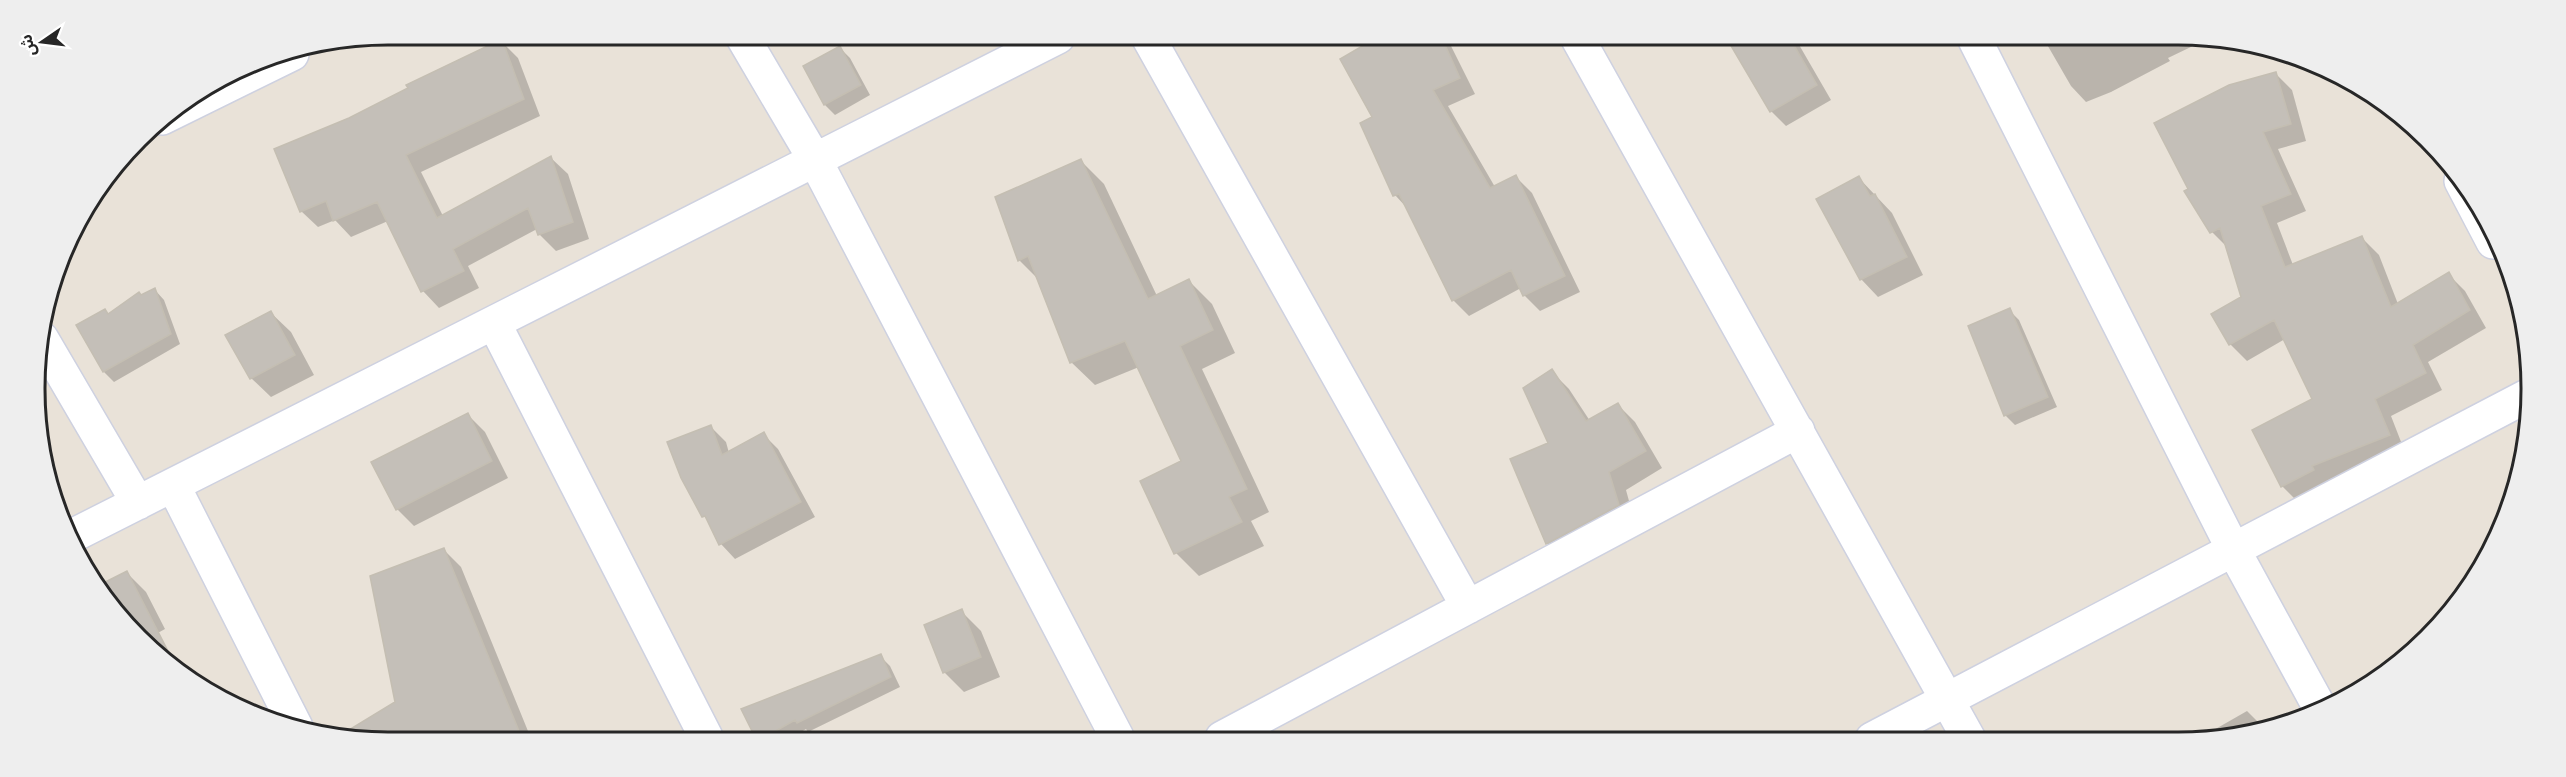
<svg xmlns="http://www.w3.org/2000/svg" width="2566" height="777" viewBox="0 0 2566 777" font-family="'Fira Sans','Noto Sans Arabic',sans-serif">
  <rect width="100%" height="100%" fill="#e9e2d8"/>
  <!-- shadow -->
  <path fill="#0003" d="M 1379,38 L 1447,38 L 1475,94 L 1448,106 L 1495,187 L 1516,177 L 1532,193 L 1580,292 L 1540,311 L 1525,296 L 1521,288 L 1469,316 L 1453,300 L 1407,208 L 1395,195 L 1375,117 Z
    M 1729,39 L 1803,40 L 1798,43 L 1831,100 L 1786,126 L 1771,111 Z
    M 501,41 L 518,58 L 540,116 L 421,172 L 443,216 L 551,158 L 568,174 L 589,239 L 556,251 L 539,234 L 537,229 L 468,266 L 479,288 L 439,308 L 423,291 L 388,221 L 351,237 L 335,220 L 318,227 L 301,211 L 320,134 Z
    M 2045,41 L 2193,41 L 2195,45 L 2168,58 L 2170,61 L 2111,92 L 2086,102 L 2071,86 Z
    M 840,48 L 850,58 L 870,95 L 835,115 L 825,105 L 805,67 Z
    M 2275,73 L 2292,90 L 2306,141 L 2278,149 L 2306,211 L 2277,223 L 2293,265 L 2362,238 L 2379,255 L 2398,304 L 2448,274 L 2465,291 L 2486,328 L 2428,362 L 2442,390 L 2391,416 L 2405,452 L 2299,503 L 2282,486 L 2314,399 L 2285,339 L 2247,361 L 2230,344 L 2213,315 L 2243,298 L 2228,248 L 2212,232 L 2186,192 Z
    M 1081,161 L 1104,184 L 1157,296 L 1189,281 L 1212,304 L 1235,353 L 1202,369 L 1269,512 L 1251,521 L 1264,546 L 1199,576 L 1176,553 L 1142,481 L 1183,462 L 1139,367 L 1095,385 L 1071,362 L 1039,280 L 1019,260 Z
    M 1858,177 L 1892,213 L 1923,275 L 1878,297 L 1861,279 L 1818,199 Z
    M 155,290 L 164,300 L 180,344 L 114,382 L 104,372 L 142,297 Z
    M 2009,310 L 2019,320 L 2057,407 L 2015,425 L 2005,415 Z
    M 271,313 L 291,332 L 314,375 L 271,397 L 251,378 Z
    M 1551,371 L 1569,389 L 1590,421 L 1618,405 L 1635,422 L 1662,468 L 1626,490 L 1635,523 L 1564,560 L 1547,543 Z
    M 468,415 L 485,432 L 508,478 L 414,526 L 397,509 Z
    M 711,427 L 726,442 L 729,453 L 763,434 L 778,449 L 815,517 L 735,559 L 721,544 L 711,524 L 704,516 Z
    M 443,549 L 461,567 L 530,736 L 406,736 Z
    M 127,573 L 146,592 L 165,629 L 147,639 L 108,604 L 99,587 Z
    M 961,611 L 981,631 L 1000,677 L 964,692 L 944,672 Z
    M 880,656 L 890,666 L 900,687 L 808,732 L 806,729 L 793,737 L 757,737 Z
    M 2247,711 L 2263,727 L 2223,740 L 2198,739 Z"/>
  <!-- building -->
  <path fill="#c4bfb8" stroke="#c4beb2" stroke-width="1.5" d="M 1376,38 L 1442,38 L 1460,78 L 1433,90 L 1490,188 L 1516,175 L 1565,276 L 1523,296 L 1511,270 L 1452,301 L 1399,194 L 1393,196 L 1360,123 L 1372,117 L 1340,59 Z
    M 502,39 L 524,99 L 406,155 L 437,218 L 551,156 L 573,222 L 538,235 L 528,208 L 453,249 L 464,271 L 421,292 L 377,202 L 333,221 L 326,201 L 300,212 L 274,149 L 349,118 L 408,88 L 406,85 Z
    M 1727,39 L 1791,40 L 1817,85 L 1770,112 Z
    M 840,46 L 861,85 L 824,105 L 803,66 Z
    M 2276,72 L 2291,124 L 2263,132 L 2291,194 L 2261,206 L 2285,267 L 2362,236 L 2391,307 L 2449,272 L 2470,310 L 2413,345 L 2426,373 L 2375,399 L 2390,435 L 2312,466 L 2314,470 L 2281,487 L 2252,430 L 2312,399 L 2274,320 L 2229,345 L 2211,314 L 2241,297 L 2220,228 L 2210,233 L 2184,191 L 2188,189 L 2154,123 L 2229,85 Z
    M 1081,159 L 1148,299 L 1189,279 L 1213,330 L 1180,346 L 1247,489 L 1229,497 L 1242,522 L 1174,554 L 1140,481 L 1181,461 L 1125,341 L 1070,363 L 1028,256 L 1018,261 L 995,197 Z
    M 1859,176 L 1870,196 L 1875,194 L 1907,257 L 1860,280 L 1816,199 Z
    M 155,288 L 171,334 L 103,372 L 76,325 L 105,309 L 108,314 L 139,292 L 141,295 Z
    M 2010,308 L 2048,397 L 2004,416 L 1968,326 Z
    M 271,311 L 295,355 L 250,379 L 225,335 Z
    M 1552,369 L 1586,421 L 1618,403 L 1646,451 L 1609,472 L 1619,505 L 1546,544 L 1510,459 L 1548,443 L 1523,388 Z
    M 468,413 L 492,461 L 396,510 L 371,462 Z
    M 711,425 L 722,455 L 764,432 L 801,502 L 719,545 L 705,516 L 702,517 L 681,478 L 667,442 Z
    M 444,548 L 521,736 L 339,736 L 395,702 L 370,576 Z
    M 127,571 L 171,657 L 170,659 L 108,604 L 99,585 Z
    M 962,609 L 981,657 L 943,673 L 924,625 Z
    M 881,654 L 891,677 L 797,723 L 795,720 L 765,737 L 755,737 L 741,709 Z"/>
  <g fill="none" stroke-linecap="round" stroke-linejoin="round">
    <defs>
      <path id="minor" d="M 742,36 L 815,160 L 1117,737
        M 1148,37 L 1468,607
        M 1578,39 L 1969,739
        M 1975,40 L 2233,549 L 2321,710
        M 162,118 L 292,54
        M 2461,181 L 2493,242
        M 494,323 L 706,737
        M 42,339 L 138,503
        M 173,485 L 296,727
        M 74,535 L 1058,37
        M 1222,738 L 1798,431
        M 1872,739 L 2525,397"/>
    </defs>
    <!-- minor casing -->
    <use href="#minor" stroke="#ced1e0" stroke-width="36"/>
    <!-- minor -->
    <use href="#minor" stroke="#fff" stroke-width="33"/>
  </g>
  <!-- crop -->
  <path d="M0 0H2566V777H0ZM388 45H2178A343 343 0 0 1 2521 388V389A343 343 0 0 1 2178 732H388A343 343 0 0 1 45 389V388A343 343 0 0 1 388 45Z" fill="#eee" fill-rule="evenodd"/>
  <path fill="none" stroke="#272727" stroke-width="3" d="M388 45H2178A343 343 0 0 1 2521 388V389A343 343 0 0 1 2178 732H388A343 343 0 0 1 45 389V388A343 343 0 0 1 388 45Z"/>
  <!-- north arrow -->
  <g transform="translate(42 42) rotate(256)" stroke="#ffffff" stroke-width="4.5" paint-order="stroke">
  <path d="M0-4.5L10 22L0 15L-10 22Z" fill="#272727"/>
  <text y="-9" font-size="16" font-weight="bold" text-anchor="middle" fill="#272727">ش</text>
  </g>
</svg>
